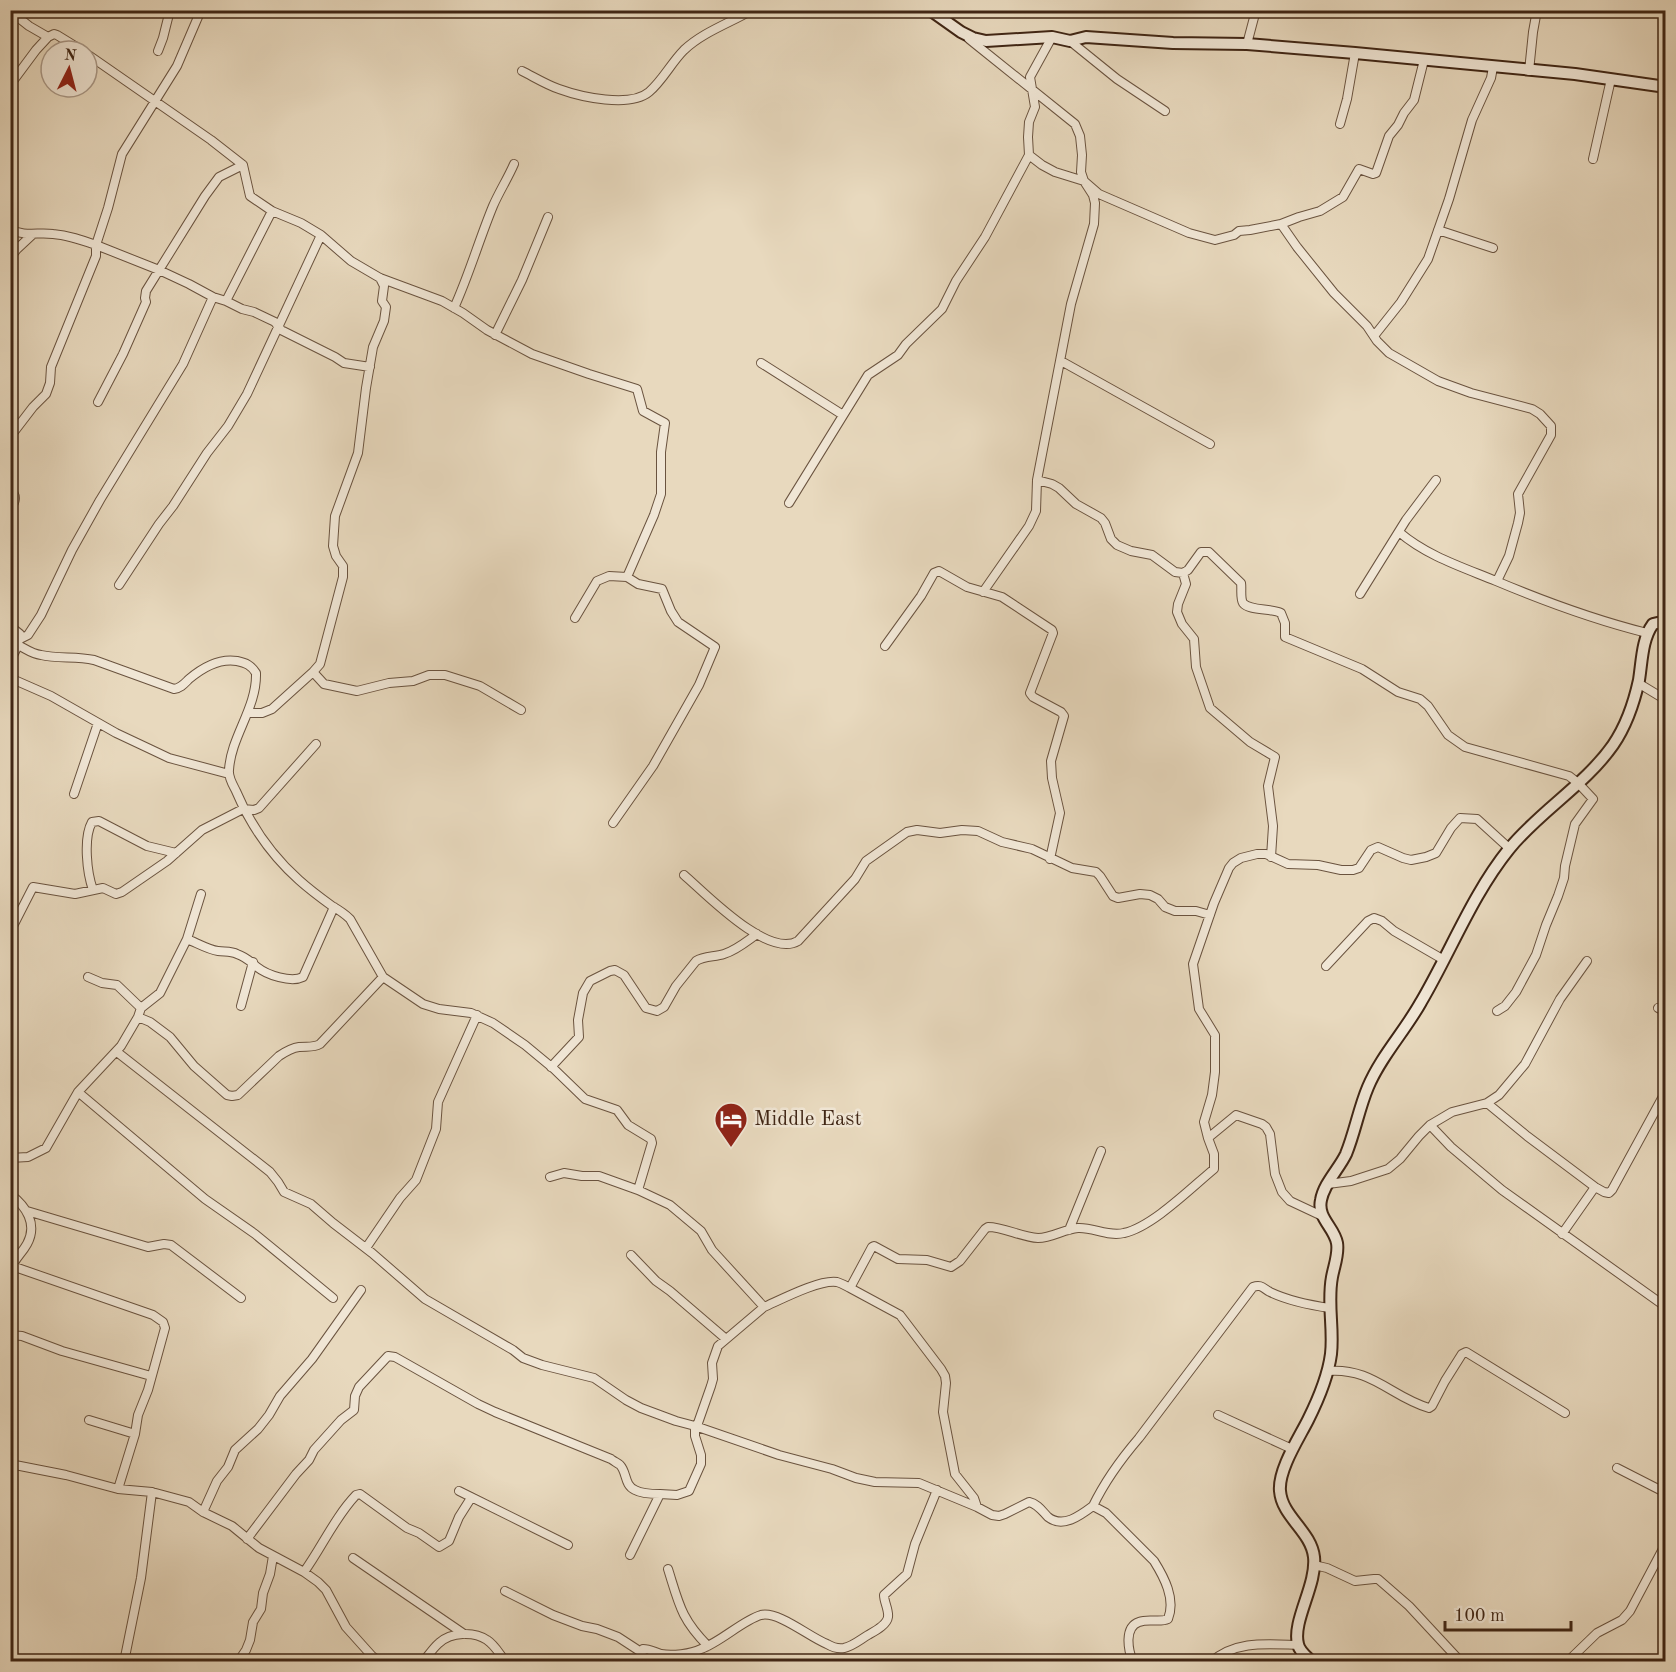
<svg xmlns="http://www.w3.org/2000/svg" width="1676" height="1672" viewBox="0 0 1676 1672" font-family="'Old Standard TT',serif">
  <rect width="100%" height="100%" fill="#e8d9be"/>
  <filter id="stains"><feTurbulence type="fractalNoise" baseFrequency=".00333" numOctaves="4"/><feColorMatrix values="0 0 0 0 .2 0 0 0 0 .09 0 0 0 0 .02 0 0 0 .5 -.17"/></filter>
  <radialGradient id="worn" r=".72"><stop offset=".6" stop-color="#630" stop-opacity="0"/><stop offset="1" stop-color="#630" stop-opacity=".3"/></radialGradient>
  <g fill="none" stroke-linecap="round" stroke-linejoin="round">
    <defs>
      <path id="street" d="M 10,11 L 29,26 L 48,37 L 54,34 L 57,35 L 83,51
        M 969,39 L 1075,124 L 1080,136 L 1082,155 L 1081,172 L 1084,181 L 1093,195 L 1095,203 L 1094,224 L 1071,304 L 1037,480 L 1036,511 L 1029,526 L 983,592
        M 1070,41 L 1117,79 L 1165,111
        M 1247,44 L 1256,10
        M 158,51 L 163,38 L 170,10
        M 87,54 L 211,140 L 243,165 L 250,196 L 272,211 L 301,223 L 321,235 L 351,261 L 380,278 L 442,301 L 463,313 L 487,330 L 532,354 L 589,374 L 637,389 L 643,411 L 665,423 L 661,452 L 661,494 L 654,515 L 627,577 L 609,576 L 597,581 L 575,618
        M 522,71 C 534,77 547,85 559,89 C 581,97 630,108 649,92 C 663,80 671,63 684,50 C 703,32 730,23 752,10
        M 1529,71 L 1533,32 L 1537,10
        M 10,85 L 36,50 L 48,37
        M 1340,124 L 1347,99 L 1355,53
        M 1029,155 L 1042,165 L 1055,172 L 1084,181 L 1099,194 L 1189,233 L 1215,240 L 1234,235 L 1239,231 L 1250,230 L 1281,224 L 1299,217 L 1320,211 L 1343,197 L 1359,169 L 1373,174 L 1376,173 L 1389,136 L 1398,125 L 1404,113 L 1414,100 L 1424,60
        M 1593,159 L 1611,79
        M 1281,224 L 1297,247 L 1334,293 L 1367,326 L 1377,341 L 1389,353 L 1438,381 L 1471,393 L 1532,409 L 1540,414 L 1551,426 L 1551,435 L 1518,494 L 1520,513 L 1518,523 L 1509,556 L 1497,581
        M 10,229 C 24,237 38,232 53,234 C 68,235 82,240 96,245 L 108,208 L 122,154 L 177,66 L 201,10
        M 1438,230 L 1493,248
        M 10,258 L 17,249 L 32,235
        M 226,301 L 272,211
        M 454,308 C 469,275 479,240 493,206 C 499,192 508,178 514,164
        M 495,335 L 522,280 L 548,217
        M 1374,336 L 1401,302 L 1428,259 L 1449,199 L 1472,120 L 1491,78 L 1493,67
        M 1061,361 L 1210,444
        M 761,363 L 843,415
        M 98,402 L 123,354 L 146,302 L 145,298 L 146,291 L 205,196 L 219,177 L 243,165
        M 10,437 L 33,407 L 46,394 L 50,383 L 51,367 L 96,256 L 96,245 L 159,270 L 189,284 L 213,297 L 226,301 L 242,309 L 254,312 L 275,322 L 281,330 L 335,357 L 344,363 L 370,367
        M 1037,480 L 1052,484 L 1059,488 L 1076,504 L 1101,518 L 1105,523 L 1111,539 L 1117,545 L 1131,551 L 1152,555 L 1175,572 L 1183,573 L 1188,570 L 1201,552 L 1209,552 L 1241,583 C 1242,588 1240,598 1243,603 C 1249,611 1271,608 1281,613 L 1285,623 L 1285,637 L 1362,669 L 1398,692 L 1420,699 L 1428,706 L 1448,735 L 1465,747 L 1569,776 L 1578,783 L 1593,799 L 1575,824 L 1565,866 L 1564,878 L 1558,896 L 1546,925 L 1536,955 L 1516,992 L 1505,1006 L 1497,1011
        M 10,489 C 18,496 15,502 10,511
        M 789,503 L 868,375 L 898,355 L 906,344 L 942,309 L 956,281 L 985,237 L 1029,155 L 1028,137 L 1029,122 L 1035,107 L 1030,77 L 1052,37
        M 1399,532 C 1427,556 1462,567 1496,581 C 1546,602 1595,620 1647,633
        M 1183,573 L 1186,584 L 1178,604 L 1177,612 L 1182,624 L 1194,639 L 1196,667 L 1210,708 L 1250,742 L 1275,757 L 1268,786 L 1273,826 L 1271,857
        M 119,585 L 159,524 L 173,506 L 207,453 L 228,426 L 247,394 L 321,235
        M 1360,594 L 1406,520 L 1436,480
        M 10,626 L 20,634 L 18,645 C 26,649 32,654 41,655 C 58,659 76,656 94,660 L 174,689 C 181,688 184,684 189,679 C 202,668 219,658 237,661 C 246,663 251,665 256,673 C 257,708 231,736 229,770 C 228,777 233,785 236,791 C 250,824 272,856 299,880 C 309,889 321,898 332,906 C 339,910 344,913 350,919 L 383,977 L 423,1004 L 439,1009 L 471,1013 L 493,1023 L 525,1045 L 554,1069 L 585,1099 L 617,1110 L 628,1125 L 651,1139 L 652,1143 L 638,1190
        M 20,639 L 28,635 L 41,615 L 72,550 L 100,500 L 183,364 L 213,297
        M 885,646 L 921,596 L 934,573 L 939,571 L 967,587 L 1002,597 L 1052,630 L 1053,633 L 1030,693 L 1033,697 L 1061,712 L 1064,716 L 1051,761 L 1052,778 L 1060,813 L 1050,859
        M 10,662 L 18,645
        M 313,672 L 324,684 L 357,691 L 389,683 L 413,681 L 429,675 L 445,675 L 480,686 L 521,710
        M 10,678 L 51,696 L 116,733 L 150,749 L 169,758 L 229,774
        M 1638,683 L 1666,700
        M 248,713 L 262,713 L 272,709 L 313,672 L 320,664 L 343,577 L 343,566 L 336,556 L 333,546 L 335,516 L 358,453 L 366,388 L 373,347 L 384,321 L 386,307 L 382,301 L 384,286 L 380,278
        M 74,794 L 98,723
        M 613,823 L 653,766 L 699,685 L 715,647 L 678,622 L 671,611 L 662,589 L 638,584 L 627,577
        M 684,875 C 705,893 768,959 798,941 L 855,879 L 866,861 L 907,832 L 917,830 L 940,833 L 962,830 L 978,831 L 1002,842 L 1032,849 L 1072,868 L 1096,872 L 1100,876 L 1113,896 L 1118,898 L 1140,894 L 1150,895 L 1158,899 L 1165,907 L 1175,911 L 1196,911 L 1210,915
        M 93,890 C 87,873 83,838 92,822 L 99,821 L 147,846 L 176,853
        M 10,932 L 33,887 L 75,894 L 103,888 L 116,894 L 122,892 L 167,861 L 202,830 L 243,809 L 254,810 L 259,808 L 316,744
        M 187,939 L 201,894
        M 1326,966 L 1368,921 L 1374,918 L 1382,921 L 1394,931 L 1444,960
        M 88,977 L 102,983 L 117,985 L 141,1008
        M 241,1006 L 253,962
        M 1658,1008 L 1666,1012
        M 138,1017 L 150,1022 L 170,1037 L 194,1066 L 227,1095 L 232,1096 L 238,1095 L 279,1056 C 285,1052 291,1048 299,1047 C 307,1046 313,1048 320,1044 L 383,977
        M 117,1052 L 270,1172 L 278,1182 L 284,1192 L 311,1204 L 333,1223 L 372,1253 L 425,1299 L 513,1350 L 523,1358 L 542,1365 L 594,1378 L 626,1400 L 641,1408 L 676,1421 L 695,1426 L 698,1423 L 711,1386 L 713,1379 L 712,1363 L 718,1346 L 764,1307 L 712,1250 L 701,1231 L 670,1205 L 638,1190 L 599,1176 L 582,1176 L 564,1173 L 550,1177
        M 551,1067 L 579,1037 L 578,1020 L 583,993 L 590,981 L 610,971 L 615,970 L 624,975 L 646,1008 L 657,1011 L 664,1007 L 676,986 L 696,961 C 704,956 715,957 724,954 C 737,950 747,941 757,934
        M 78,1092 L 205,1199 L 255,1234 L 333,1298
        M 1487,1103 L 1527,1136 L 1595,1187 L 1604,1192 L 1609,1193 L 1612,1190 L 1666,1091
        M 1430,1125 L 1451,1147 L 1502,1190 L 1666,1307
        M 1208,1138 L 1204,1122 L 1212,1095 L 1215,1072 L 1215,1035 L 1199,1009 L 1193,964 L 1214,903 L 1229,868 L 1233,863 L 1241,858 L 1257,854 L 1266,854 L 1288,864 L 1318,865 L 1341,870 L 1353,870 L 1359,868 L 1371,850 L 1378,847 L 1403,858 L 1411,860 L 1426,857 L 1436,853 L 1451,828 L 1460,818 L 1477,819 L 1510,849
        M 10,1158 L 28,1157 L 46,1148 L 78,1092 L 121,1046 L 138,1017 L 141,1008 L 160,993 L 187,939 C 197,943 209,950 218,951 C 225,952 231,951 237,954 C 246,957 251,962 257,967 C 267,975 291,983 303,977 L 334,907
        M 1328,1184 L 1351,1181 L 1388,1169 L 1400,1159 L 1419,1136 L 1430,1125 L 1452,1112 L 1487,1103 L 1499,1095 L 1525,1064 L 1560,999 L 1587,961
        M 10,1194 C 26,1206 38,1224 27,1244 C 21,1255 14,1258 10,1272
        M 27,1211 L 148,1247 L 164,1244 L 171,1245 L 241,1298
        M 1069,1230 L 1101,1151
        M 1562,1234 L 1595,1187
        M 366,1248 L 400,1198 L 416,1180 L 436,1129 L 438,1102 L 477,1015
        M 631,1255 L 656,1281 L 670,1291 L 726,1339
        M 12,1266 L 153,1315 L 163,1322 L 165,1328 L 148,1390 L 138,1415 L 135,1434 L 118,1489
        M 850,1288 L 900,1315 L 941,1369 L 945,1376 L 946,1383 L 943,1412 L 955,1474 L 974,1498 L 977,1507
        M 764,1307 C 780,1300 820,1279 837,1282 C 841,1283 846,1286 850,1288 L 872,1247 L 874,1246 L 898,1259 L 927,1260 L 951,1267 L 960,1261 L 985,1229 L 988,1227 C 1004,1227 1021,1237 1038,1238 C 1052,1238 1064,1229 1078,1228 C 1093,1227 1108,1237 1124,1233 C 1152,1227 1191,1188 1214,1169 L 1214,1154 L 1208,1138 L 1236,1115 L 1262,1124 L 1266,1127 L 1270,1134 L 1275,1174 L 1282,1192 L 1290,1201 L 1322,1216
        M 10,1335 L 22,1336 L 62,1351 L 151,1376
        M 1327,1371 C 1372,1367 1391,1397 1429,1408 L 1432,1406 L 1445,1381 L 1462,1354 L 1466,1352 L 1565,1413
        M 1218,1415 L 1292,1449
        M 89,1420 L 135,1434
        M 10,1464 L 66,1475 L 118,1489 L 152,1492 L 189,1502 L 203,1512 L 232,1526 L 259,1548 L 304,1572 L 318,1582 L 326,1590 L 346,1627 L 372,1656 L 380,1662
        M 1617,1468 L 1666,1493
        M 459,1491 L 568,1545
        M 203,1512 L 217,1481 L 228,1467 L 235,1450 L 258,1429 L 269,1415 L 280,1396 L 312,1359 L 361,1290
        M 247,1539 L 296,1474 L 309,1460 L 314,1450 L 341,1420 L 354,1410 L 355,1396 L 359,1387 L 388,1356 L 395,1357 L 478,1404 L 495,1412 L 611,1459 C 612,1460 619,1464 620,1465 C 627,1472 624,1485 635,1490 C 642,1494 652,1494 660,1494
        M 630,1555 L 660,1494 L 677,1495 L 689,1491 L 701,1464 L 701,1455 L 695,1436 L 695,1426 L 779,1455 L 832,1469 L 856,1478 L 875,1482 L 919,1483 L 977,1507 L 992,1515 L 999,1516 L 1005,1514 L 1029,1502 C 1038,1504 1042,1511 1048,1517 C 1063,1529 1081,1515 1093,1506
        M 353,1558 L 464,1634
        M 1314,1565 L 1327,1568 L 1355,1581 L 1374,1579 L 1378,1579 L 1409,1606 L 1461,1662
        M 668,1569 C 679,1604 681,1619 708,1646
        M 304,1572 C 322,1547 335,1517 356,1495 L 360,1494 L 407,1528 L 419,1533 L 439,1547 L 449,1541 L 459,1517 L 471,1498
        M 505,1591 L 553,1615 L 582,1626 L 597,1629 L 618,1637 L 641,1652
        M 124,1662 L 141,1578 L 152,1492
        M 238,1662 L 246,1650 L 250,1640 L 253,1622 L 261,1609 L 263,1593 L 270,1574 L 273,1556
        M 423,1662 C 428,1656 433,1648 439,1643 C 451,1632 474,1631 487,1640 C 495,1645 500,1655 506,1662
        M 642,1662 L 641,1656 L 643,1649 C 650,1649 654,1652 661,1654 C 672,1656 691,1654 701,1649 C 721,1642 743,1620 761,1615 C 779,1611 809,1637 827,1644 C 832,1647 838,1649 844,1648 C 853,1646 861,1639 868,1635 C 875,1631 887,1625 888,1617 C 889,1610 884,1602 884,1595 L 907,1574 L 915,1544 L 937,1490
        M 1133,1662 C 1128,1650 1124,1627 1139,1622 C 1149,1618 1159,1623 1168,1619 C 1176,1599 1164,1577 1154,1561 L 1106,1513 L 1093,1506 C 1105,1481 1121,1459 1139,1438 L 1253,1287 C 1261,1284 1263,1288 1270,1292 C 1289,1301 1309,1305 1330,1308
        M 1211,1662 C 1236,1640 1267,1644 1298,1645
        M 1567,1662 L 1597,1633 L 1622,1620 L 1630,1611 L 1666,1543"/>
      <path id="secondary" d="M 930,10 L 961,32 L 973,38 L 986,41 L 1052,37 L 1070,41 L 1086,37 L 1173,43 L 1247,44 L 1355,53 L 1575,74 L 1666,87
        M 1312,1662 C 1306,1656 1299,1651 1298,1644 C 1292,1621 1317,1585 1314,1557 C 1311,1531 1282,1517 1280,1491 C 1278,1470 1299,1438 1308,1420 C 1318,1400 1328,1377 1331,1354 C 1334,1328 1327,1303 1332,1277 C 1334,1266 1339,1254 1337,1243 C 1334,1227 1317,1218 1321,1200 C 1324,1183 1339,1169 1346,1154 C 1355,1132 1359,1108 1368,1087 C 1381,1056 1405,1031 1421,1002 C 1451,951 1472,895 1509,849 C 1540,811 1585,785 1613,745 C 1626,726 1634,703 1639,680 C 1642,661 1642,639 1653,624 L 1666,621"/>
    </defs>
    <!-- street casing -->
    <use href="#street" stroke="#6a533f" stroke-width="10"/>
    <!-- secondary casing -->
    <use href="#secondary" stroke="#402615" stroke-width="14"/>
    <!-- street -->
    <use href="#street" stroke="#f0e6d5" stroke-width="8"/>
    <!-- secondary -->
    <use href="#secondary" stroke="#f0e6d5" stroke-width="10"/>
  </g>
  <!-- icons -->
  <defs>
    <symbol id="hotel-pin" viewBox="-11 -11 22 30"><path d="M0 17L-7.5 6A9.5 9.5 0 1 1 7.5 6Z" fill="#8f2418" stroke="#f0e6d5"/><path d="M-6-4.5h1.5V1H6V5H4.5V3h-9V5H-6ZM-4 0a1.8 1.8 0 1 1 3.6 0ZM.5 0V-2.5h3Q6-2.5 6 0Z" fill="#fff"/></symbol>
  </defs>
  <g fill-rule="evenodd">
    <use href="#hotel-pin" x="712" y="1100" width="38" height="52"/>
  </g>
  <g text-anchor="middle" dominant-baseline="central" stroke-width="5" stroke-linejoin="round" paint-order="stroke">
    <!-- poi labels -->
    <g font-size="21" fill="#402615" stroke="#f0e6d5" text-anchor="start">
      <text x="754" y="1119">Middle East</text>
    </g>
  </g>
  <!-- margin -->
  <rect width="1676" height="1672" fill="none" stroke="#e8d9be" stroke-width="36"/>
  <rect x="12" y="12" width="1652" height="1648" fill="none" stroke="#402615" stroke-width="3"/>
  <rect x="18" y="18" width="1640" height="1636" fill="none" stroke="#402615" stroke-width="1.5"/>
  <!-- north arrow -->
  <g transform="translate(69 69) rotate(6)"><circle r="28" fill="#f0e6d5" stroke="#aa9988" stroke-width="1.5"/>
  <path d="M0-4.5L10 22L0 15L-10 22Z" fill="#8f2418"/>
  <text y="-9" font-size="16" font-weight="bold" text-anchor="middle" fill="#402615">N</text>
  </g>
  <!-- scale -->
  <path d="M1445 1621v9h126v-9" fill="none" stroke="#402615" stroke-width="3"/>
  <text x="1454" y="1621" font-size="18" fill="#402615" stroke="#f0e6d5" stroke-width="4.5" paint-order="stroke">100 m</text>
  <rect width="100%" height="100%" filter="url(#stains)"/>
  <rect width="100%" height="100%" fill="url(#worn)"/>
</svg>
